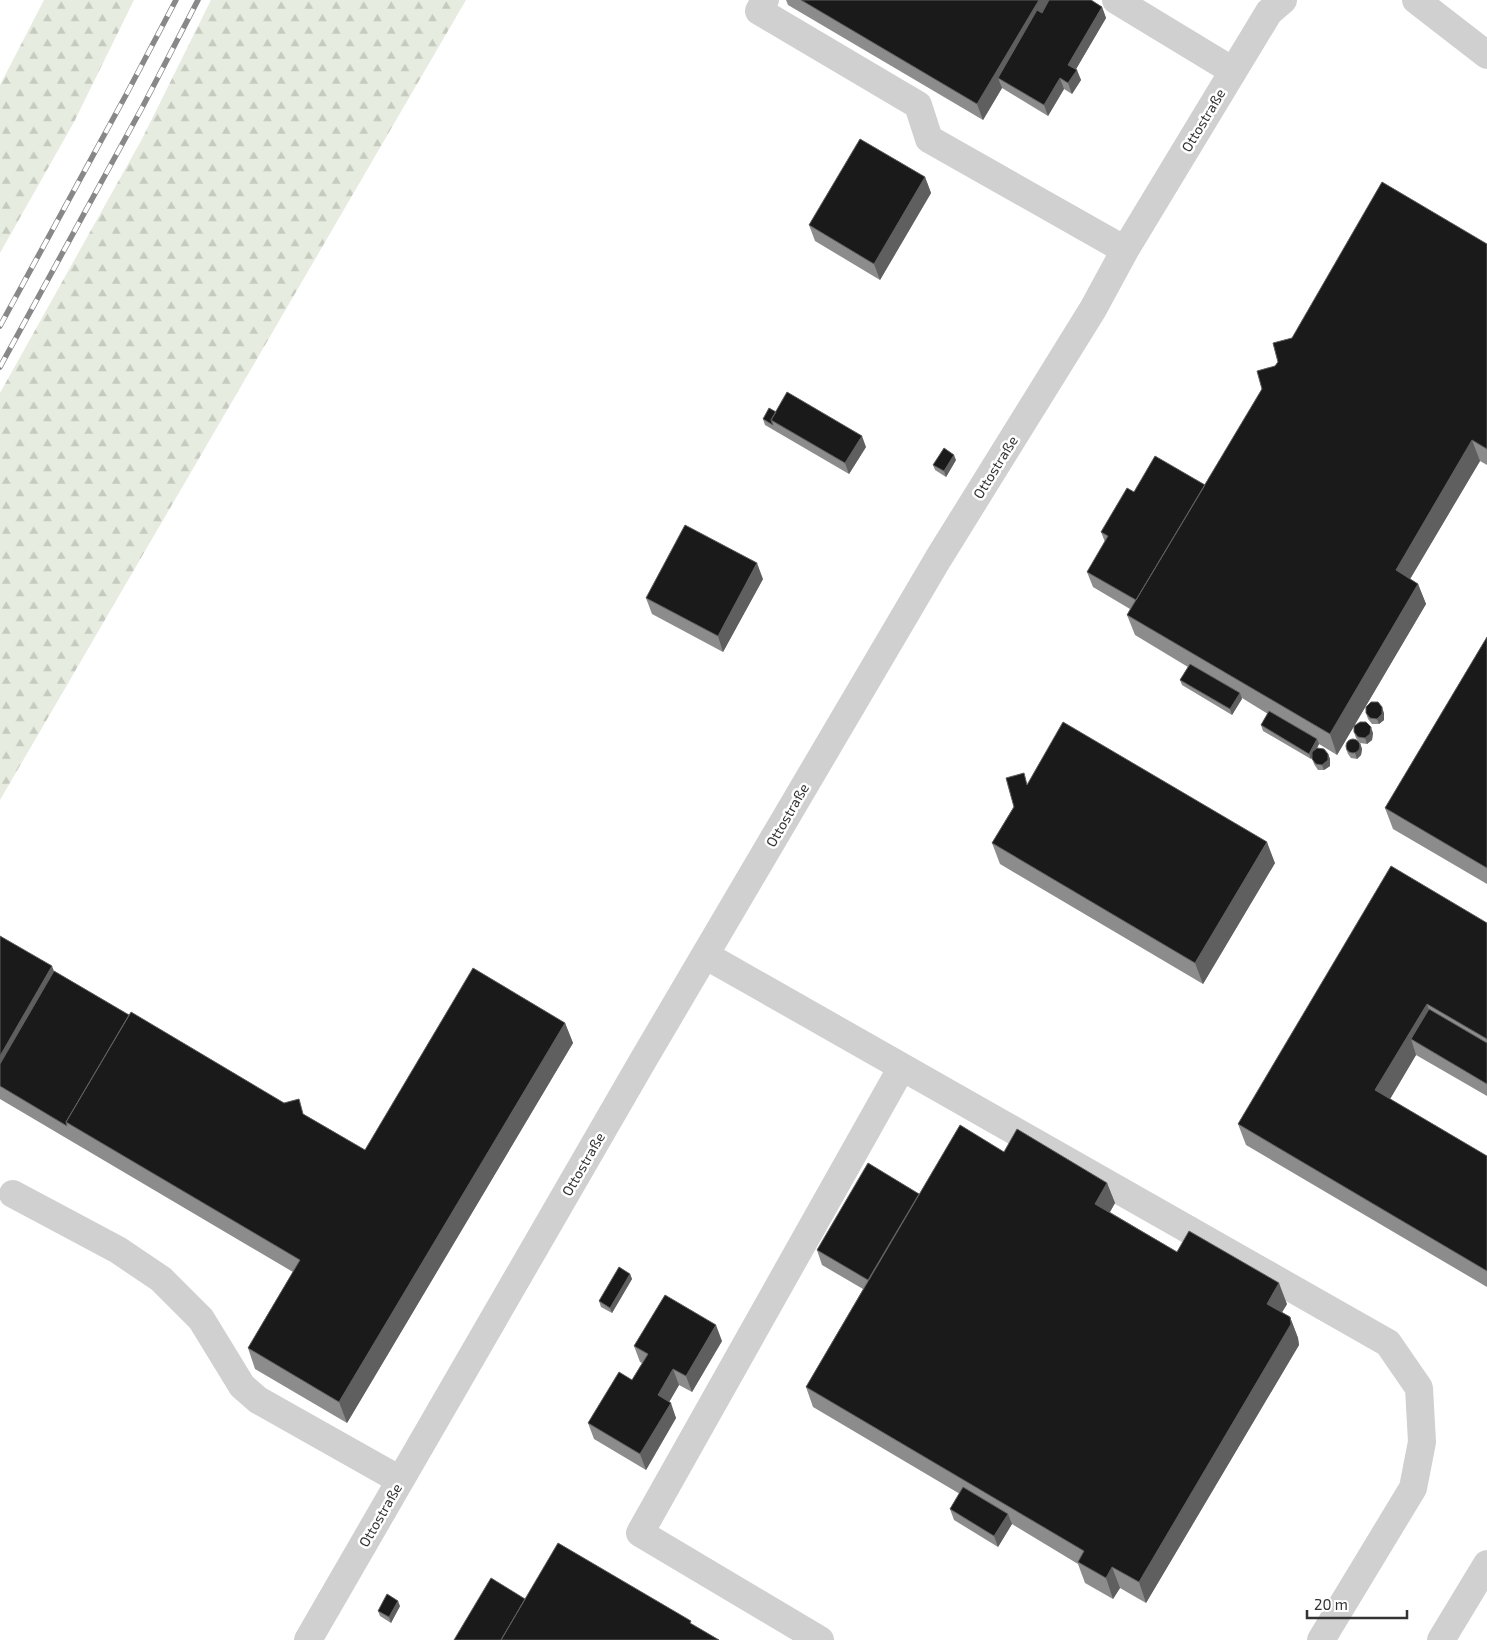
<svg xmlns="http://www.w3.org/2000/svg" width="1487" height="1640" viewBox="0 0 1487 1640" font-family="'Exo 2',sans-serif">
  <defs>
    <pattern id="forest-firs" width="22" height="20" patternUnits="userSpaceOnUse" patternTransform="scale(1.25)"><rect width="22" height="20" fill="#e6ecdf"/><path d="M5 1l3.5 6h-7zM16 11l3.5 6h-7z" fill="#c6cbc0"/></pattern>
  </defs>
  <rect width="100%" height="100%" fill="#fff"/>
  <!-- forest -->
  <path fill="url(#forest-firs)" d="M 44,0 L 134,0 L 74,122 L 0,253 L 0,85 Z
    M 211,0 L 466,0 L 0,800 L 0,393 L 142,139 Z"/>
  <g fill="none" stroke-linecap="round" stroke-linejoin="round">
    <!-- minor -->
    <path stroke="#d0d0d0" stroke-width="28" d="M 765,0 L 759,11 L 918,105 L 929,139 L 1125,250
      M 1116,0 L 1233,71
      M 1416,0 L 1487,55
      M 705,955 L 1388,1343 L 1419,1388 L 1422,1442 L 1413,1488 L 1321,1640
      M 13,1194 L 118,1250 L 161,1279 L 201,1319 L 242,1386 L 258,1400 L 400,1480
      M 308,1640 L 642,1062 L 938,559 L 1093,309 L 1125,250 L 1269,12 L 1283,0
      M 820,1640 L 640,1533 L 902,1067
      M 1441,1640 L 1487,1564"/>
    <defs>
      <path id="rail" d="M 0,326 L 126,95 L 176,0
        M 0,367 L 143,106 L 198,0"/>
    </defs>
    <!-- rail casing -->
    <use href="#rail" stroke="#888" stroke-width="5.5"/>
    <!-- rail -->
    <use href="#rail" stroke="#fff" stroke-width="4" stroke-dasharray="11" stroke-linecap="butt"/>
  </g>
  <!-- wall -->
  <path fill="#8c8c8c" d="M 786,0 L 1091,0 L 1102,7 L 1106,18 L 1076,69 L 1081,80 L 1072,94 L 1064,89 L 1048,116 L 1002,88 L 983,120 L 788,5 Z
    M 925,177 L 931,193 L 880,280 L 815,241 L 809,225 Z
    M 1487,244 L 1487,465 L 1480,461 L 1410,579 L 1418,584 L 1426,604 L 1337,755 L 1319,744 L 1317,748 L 1328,754 L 1330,759 L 1330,766 L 1324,770 L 1318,770 L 1314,764 L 1312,757 L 1311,759 L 1263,731 L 1261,725 L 1268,714 L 1242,698 L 1232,715 L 1182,685 L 1180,680 L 1188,667 L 1135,635 L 1127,615 L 1130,609 L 1093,587 L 1087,572 L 1105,542 L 1101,532 L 1134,492 L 1205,485 L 1292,338 Z
    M 776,412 L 866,447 L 849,474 L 765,425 L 763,419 Z
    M 956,460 L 946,477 L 935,470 L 933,465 Z
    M 763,579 L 723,652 L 652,614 L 646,598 Z
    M 1487,637 L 1487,884 L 1393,829 L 1385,808 Z
    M 1366,713 L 1384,713 L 1384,720 L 1379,724 L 1372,724 L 1368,719 Z
    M 1354,732 L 1373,733 L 1372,740 L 1367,744 L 1360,743 L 1356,738 Z
    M 1360,743 L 1362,749 L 1361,755 L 1357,759 L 1351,758 L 1348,754 L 1346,749 Z
    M 1027,784 L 1275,863 L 1203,984 L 1000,864 L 992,843 Z
    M 1487,923 L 1487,1096 L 1416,1055 L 1390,1099 L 1487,1156 L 1487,1287 L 1246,1145 L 1238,1124 Z
    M 0,936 L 54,971 L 129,1015 L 305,1115 L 365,1150 L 565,1023 L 573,1043 L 347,1423 L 255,1369 L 248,1348 L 293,1272 L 0,1099 Z
    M 1004,1152 L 1107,1183 L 1115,1203 L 1110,1212 L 1177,1252 L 1287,1304 L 1282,1312 L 1290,1317 L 1298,1338 L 1299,1345 L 1146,1603 L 1120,1588 L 1113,1599 L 1085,1583 L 1078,1564 L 1012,1524 L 998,1547 L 954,1520 L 950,1509 L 960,1494 L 813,1407 L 806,1387 L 863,1289 L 822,1265 L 817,1250 L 919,1194 Z
    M 630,1274 L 632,1279 L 612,1313 L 601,1307 L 599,1301 Z
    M 722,1341 L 692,1392 L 679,1385 L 669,1402 L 676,1418 L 646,1470 L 594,1439 L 588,1423 L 632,1380 L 642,1363 L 640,1362 L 634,1346 Z
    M 400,1606 L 391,1623 L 380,1616 L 378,1611 Z"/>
  <!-- shaded-wall -->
  <path fill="#5f5f5f" d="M 1039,0 L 1054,0 L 998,78 L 1002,88 L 983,120 L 977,104 Z
    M 1102,7 L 1106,18 L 1072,76 L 1068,65 Z
    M 1077,70 L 1081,80 L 1072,94 L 1068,83 Z
    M 1060,78 L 1064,89 L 1048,116 L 1044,105 Z
    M 925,177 L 931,193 L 880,280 L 874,264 Z
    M 862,436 L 866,447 L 849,474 L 845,463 Z
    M 1472,440 L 1480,461 L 1403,591 L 1396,570 Z
    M 954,455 L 956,460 L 946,477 L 944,471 Z
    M 757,563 L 763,579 L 723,652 L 718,636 Z
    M 1418,584 L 1426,604 L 1337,755 L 1330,734 Z
    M 1240,693 L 1242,699 L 1232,715 L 1230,709 Z
    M 1382,707 L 1384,713 L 1384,720 L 1379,724 L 1377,719 Z
    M 1371,727 L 1373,733 L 1372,740 L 1367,744 L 1365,738 Z
    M 1317,739 L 1319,744 L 1311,759 L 1309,754 Z
    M 1360,743 L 1362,749 L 1361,755 L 1357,759 L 1355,753 Z
    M 1328,754 L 1330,759 L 1330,766 L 1324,770 L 1322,765 Z
    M 1267,842 L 1275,863 L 1203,984 L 1195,963 Z
    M 52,966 L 60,987 L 0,1086 L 0,1056 Z
    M 1427,1004 L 1434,1024 L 1411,1039 L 1416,1055 L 1383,1111 L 1375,1090 Z
    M 565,1023 L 573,1043 L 347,1423 L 339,1402 Z
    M 1107,1183 L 1115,1203 L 1103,1224 L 1095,1204 Z
    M 630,1274 L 632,1279 L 612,1313 L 610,1308 Z
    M 1279,1283 L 1287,1304 L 1275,1324 L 1267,1304 Z
    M 1290,1317 L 1298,1338 L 1299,1345 L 1146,1603 L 1139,1582 Z
    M 716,1325 L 722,1341 L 692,1392 L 686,1376 Z
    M 673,1369 L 679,1385 L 664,1411 L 658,1395 Z
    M 671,1403 L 676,1418 L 646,1470 L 640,1454 Z
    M 1008,1514 L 1012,1524 L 998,1547 L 994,1536 Z
    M 1112,1567 L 1120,1588 L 1113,1599 L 1106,1578 Z
    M 398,1601 L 400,1606 L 391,1623 L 389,1617 Z"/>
  <!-- building -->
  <path fill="#1a1a1a" stroke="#5f5f5f" d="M 801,0 L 1039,0 L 977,104 Z
    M 1049,0 L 1091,0 L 1102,7 L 1068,65 L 1077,70 L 1068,83 L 1060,78 L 1044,105 L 998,78 L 1037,10 L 1042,13 Z
    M 860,139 L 925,177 L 874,264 L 809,225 Z
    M 1382,182 L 1487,244 L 1487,449 L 1472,440 L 1396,570 L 1418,584 L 1330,734 L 1127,615 L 1262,389 L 1257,371 L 1275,366 L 1278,362 L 1273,343 L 1292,338 Z
    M 787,392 L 862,436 L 845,463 L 771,420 Z
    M 769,408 L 776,412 L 771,420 L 773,425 L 763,419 Z
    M 944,448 L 954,455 L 944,471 L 933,465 Z
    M 1155,456 L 1205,485 L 1136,600 L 1087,572 L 1108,536 L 1101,532 L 1127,488 L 1134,492 Z
    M 685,525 L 757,563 L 718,636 L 646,598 Z
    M 1487,637 L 1487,868 L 1385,808 Z
    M 1190,664 L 1240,693 L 1230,709 L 1180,680 Z
    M 1371,702 L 1378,702 L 1382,707 L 1382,714 L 1377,719 L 1370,718 L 1366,713 L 1366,707 Z
    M 1269,711 L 1317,739 L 1309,754 L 1261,725 Z
    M 1063,722 L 1267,842 L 1195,963 L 992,843 L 1014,807 L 1006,778 L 1024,773 L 1027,785 Z
    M 1360,722 L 1366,722 L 1371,727 L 1370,734 L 1365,738 L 1358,737 L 1354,732 L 1354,726 Z
    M1346 746a7 7 0 1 1 14 0a7 7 0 1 1-14 0Z
    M 1317,748 L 1324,749 L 1328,754 L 1328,760 L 1322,765 L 1316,764 L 1312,759 L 1312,752 Z
    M 1391,866 L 1487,923 L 1487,1039 L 1427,1004 L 1375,1090 L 1487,1156 L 1487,1271 L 1238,1124 Z
    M 0,936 L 52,966 L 0,1056 Z
    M 473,968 L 565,1023 L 339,1402 L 248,1348 L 300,1260 L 66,1122 L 131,1012 L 284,1103 L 299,1099 L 303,1114 L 365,1150 Z
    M 54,971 L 129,1015 L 66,1122 L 67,1126 L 0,1086 L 0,1064 Z
    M 1429,1009 L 1487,1043 L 1487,1084 L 1411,1039 Z
    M 960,1125 L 1004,1152 L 1017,1129 L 1107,1183 L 1095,1204 L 1177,1252 L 1189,1231 L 1279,1283 L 1267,1304 L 1290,1317 L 1291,1324 L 1139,1582 L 1112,1567 L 1106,1578 L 1078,1562 L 1084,1551 L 806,1387 Z
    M 868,1163 L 919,1194 L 868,1280 L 817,1250 Z
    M 619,1267 L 630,1274 L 610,1308 L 599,1301 Z
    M 665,1295 L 716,1325 L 686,1376 L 673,1369 L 658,1395 L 671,1403 L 640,1454 L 588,1423 L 619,1372 L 632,1380 L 648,1354 L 634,1346 Z
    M 963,1487 L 1008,1514 L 994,1536 L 950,1509 Z
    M 558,1543 L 691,1621 L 690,1623 L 719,1640 L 501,1640 Z
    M 491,1578 L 525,1599 L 501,1640 L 454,1640 Z
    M 387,1594 L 398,1601 L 389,1617 L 378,1611 Z"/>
  <g text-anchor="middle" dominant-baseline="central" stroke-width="5" stroke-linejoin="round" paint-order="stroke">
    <!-- street labels -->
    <g font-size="14" fill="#333" stroke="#fff">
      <text transform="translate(1203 120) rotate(-59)">Ottostraße</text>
      <text transform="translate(995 467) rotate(-58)">Ottostraße</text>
      <text transform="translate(787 815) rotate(-60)">Ottostraße</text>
      <text transform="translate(583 1164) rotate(-60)">Ottostraße</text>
      <text transform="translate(380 1515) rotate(-60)">Ottostraße</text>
    </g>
  </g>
  <!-- scale -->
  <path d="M1307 1610v8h100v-8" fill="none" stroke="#333333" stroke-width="2.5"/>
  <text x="1314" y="1610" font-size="15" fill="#333333" stroke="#ffffff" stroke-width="4" paint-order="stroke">20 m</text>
</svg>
